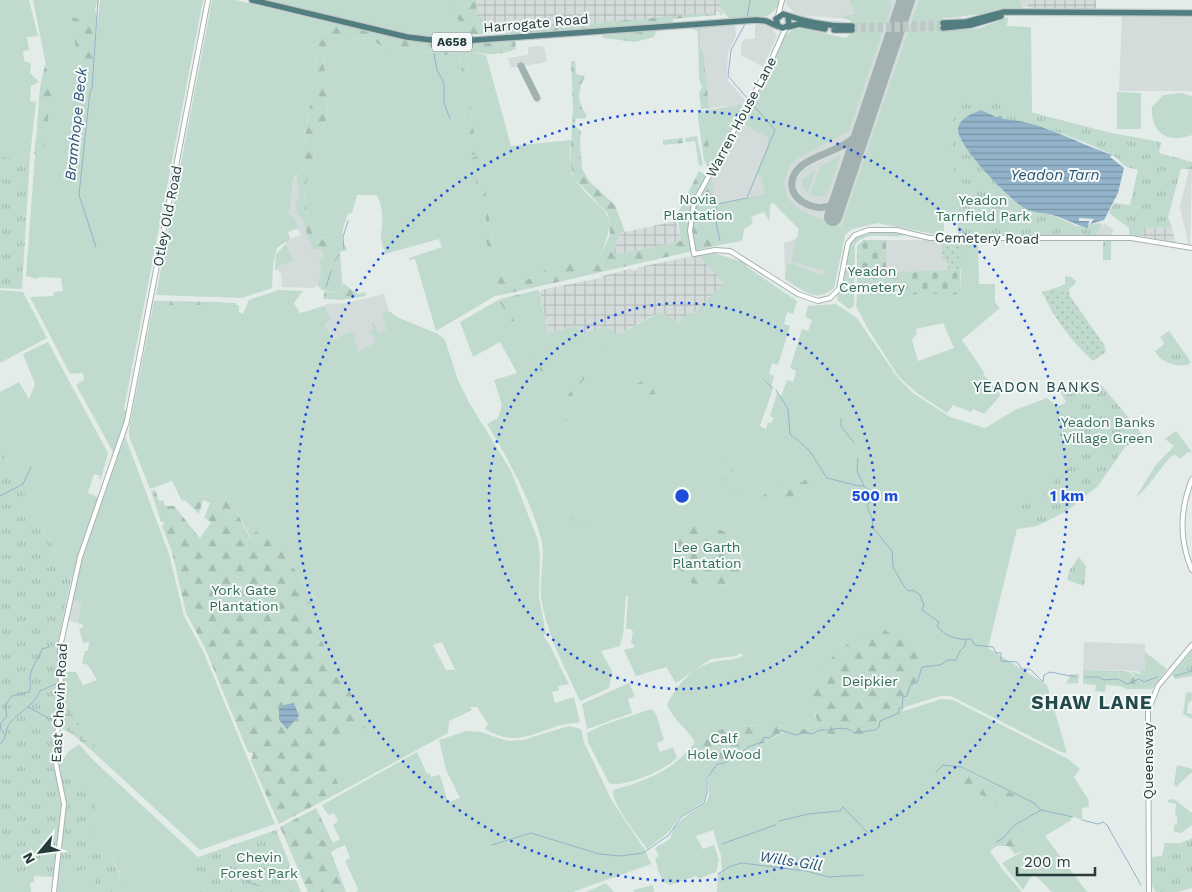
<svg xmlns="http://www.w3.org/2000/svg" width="1192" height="892" viewBox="0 0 1192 892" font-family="'Work Sans',sans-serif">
  <defs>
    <pattern id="industrial-grid" width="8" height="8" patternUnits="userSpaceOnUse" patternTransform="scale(1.25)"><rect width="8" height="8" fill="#d3dcda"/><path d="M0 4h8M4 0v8" fill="none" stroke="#b5bebc"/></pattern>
    <pattern id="forest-firs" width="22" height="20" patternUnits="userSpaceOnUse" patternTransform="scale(1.25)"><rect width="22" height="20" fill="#c0dace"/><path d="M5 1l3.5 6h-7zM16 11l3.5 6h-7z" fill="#a5bcb2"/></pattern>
    <pattern id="wetland-marsh" width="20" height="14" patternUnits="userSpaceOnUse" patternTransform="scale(1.25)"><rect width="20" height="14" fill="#c0dace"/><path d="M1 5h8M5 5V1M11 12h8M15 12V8" fill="none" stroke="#a5bcb2"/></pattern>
    <pattern id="cemetery-stones" width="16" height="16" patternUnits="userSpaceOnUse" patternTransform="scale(1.25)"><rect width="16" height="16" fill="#c0dace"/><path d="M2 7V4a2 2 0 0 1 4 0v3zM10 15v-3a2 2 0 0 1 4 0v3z" fill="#a5bcb2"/></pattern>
    <pattern id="park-tufts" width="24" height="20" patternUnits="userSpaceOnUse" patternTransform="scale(1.25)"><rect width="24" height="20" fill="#c0dace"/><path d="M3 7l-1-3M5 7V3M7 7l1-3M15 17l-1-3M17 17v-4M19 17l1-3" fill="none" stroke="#a5bcb2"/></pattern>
    <pattern id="garden-dots" width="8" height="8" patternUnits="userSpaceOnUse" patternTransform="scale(1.25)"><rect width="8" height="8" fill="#c0dace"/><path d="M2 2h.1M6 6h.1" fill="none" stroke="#a5bcb2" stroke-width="1.8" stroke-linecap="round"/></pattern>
    <pattern id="water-rules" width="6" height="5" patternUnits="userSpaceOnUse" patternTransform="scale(1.25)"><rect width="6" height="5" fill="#93b3ca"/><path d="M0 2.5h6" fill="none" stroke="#7893a5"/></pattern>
  </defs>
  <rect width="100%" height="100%" fill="#e4ecea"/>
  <!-- built -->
  <path fill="#d3dcda" d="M 786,0 L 1025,0 L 1027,7 L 965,8 L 962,17 L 943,18 L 944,32 L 955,32 L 906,180 L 884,209 L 877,223 L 852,229 L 845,235 L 834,288 L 825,294 L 817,296 L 807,293 L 785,279 L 784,243 L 795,239 L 798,236 L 799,229 L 796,224 L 774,203 L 746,197 L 713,204 L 710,177 L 756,100 L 785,35 L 794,29 L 800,28 L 837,37 L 846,38 L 852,32 L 850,19 L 796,15 L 786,4 Z
    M 1181,15 L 1192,17 L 1192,91 L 1119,91 L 1122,16 Z
    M 758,23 L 771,26 L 777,36 L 763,67 L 741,55 L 741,43 L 745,39 L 755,39 L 755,26 Z
    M 735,24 L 736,36 L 728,52 L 727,74 L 728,81 L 745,100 L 743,104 L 705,109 L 697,26 Z
    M 537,46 L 544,47 L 547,62 L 511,68 L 508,58 L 528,55 L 528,47 Z
    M 1189,169 L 1192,169 L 1190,252 L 1180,207 Z
    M 296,177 L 299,196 L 295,206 L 298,217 L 302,218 L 312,248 L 322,249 L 324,258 L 318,260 L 322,269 L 321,277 L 315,288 L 282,287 L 281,274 L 278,270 L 275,270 L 275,268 L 294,260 L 285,241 L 301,235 L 292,215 L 288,211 L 293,178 Z
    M 1104,223 L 1114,230 L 1111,236 L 1095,236 Z
    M 886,240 L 942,240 L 942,259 L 947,261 L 948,271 L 886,272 Z
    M 384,294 L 389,311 L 382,313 L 387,330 L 377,333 L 374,329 L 376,343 L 358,353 L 354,335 L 333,340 L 325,324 L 332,319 L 324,306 L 327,304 L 346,303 Z
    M 72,601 L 81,602 L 78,623 L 67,621 Z
    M 1084,642 L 1145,644 L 1145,671 L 1083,670 Z"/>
  <!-- industrial -->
  <path fill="url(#industrial-grid)" d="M 459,0 L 719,0 L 724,14 L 720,15 L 719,12 L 716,12 L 717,15 L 459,35 Z
    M 1025,0 L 1096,0 L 1096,10 L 1028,8 Z
    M 676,221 L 681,241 L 613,255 L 620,233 Z
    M 1172,227 L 1175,243 L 1142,236 L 1143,228 Z
    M 698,255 L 725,283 L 709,300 L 700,306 L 693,315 L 679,322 L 653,315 L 618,335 L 580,335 L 577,325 L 548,333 L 540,291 L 545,289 L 601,278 L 602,276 L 630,269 L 635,271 L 639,267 Z"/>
  <!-- grass -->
  <path fill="#c0dace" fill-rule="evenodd" d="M 0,0 L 29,0 L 38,36 L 27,37 L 29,50 L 23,51 L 24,61 L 31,63 L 30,73 L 39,82 L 31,86 L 30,101 L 36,102 L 30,156 L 10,158 L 0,155 Z
    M 33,0 L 98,0 L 95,9 L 97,18 L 72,18 L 93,59 L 100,0 L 203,0 L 124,409 L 127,412 L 125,422 L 113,452 L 76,385 L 84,380 L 83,373 L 70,374 L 30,297 L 53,296 L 54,292 L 63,291 L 61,278 L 40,277 L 36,279 L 26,276 L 40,88 L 50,85 Z
    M 212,0 L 236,0 L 322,21 L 300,173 L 293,178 L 289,213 L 292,215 L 299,228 L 288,232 L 290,239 L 277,248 L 273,264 L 272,288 L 242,298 L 156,295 Z
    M 262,0 L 459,0 L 459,35 L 443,37 L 417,35 Z
    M 719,0 L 779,0 C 777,22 747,18 730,20 L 720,7 Z
    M 850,0 L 890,0 L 891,6 L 849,131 L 799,158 L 790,165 L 784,182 L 787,198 L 801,211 L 841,227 L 919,0 L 1019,0 L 1023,10 L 943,18 L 944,31 L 980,28 L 1008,17 L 1007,26 L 1031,27 L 1032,113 L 958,94 L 951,131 L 957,218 L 944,219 L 944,236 L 877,223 L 852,229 L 845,235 L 834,288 C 817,303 800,289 785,279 L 787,265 L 790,263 L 823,276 L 825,271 L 791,261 L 799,229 L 773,203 L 771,203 L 769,221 L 764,212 L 751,217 L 753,223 L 744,229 L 742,241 L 719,245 L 717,236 L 699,237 L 697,224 L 715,220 L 713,204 L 765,194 L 761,176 L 756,173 L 768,145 L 768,138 L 746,125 L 742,120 L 775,60 L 785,35 L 794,29 L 800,28 L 846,38 L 852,32 L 852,21 L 843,18 L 843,16 L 855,14 Z
    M 369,38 L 399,56 L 399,61 L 412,53 L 433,51 L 442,56 L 460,52 L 466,122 L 472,122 L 466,51 L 486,55 L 511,146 L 571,140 C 570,152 567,168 575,179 C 600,216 623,204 599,258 L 550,267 L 535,277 L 506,286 L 492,240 L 487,203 L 485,203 L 485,222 L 501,295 L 495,296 L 436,331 L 415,259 L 409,260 L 409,258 L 442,247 L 439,239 L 385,254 C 384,248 380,239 381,233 C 383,223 383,207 377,195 L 357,195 L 352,213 L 348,214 L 343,228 L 342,240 L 313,236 L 304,198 L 305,187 L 328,113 L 323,52 L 333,42 Z
    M 1117,92 L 1141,93 L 1141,129 L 1117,129 Z
    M 1181,93 L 1192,96 L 1192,135 C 1167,144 1151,133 1152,107 L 1163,95 Z
    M 743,104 L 746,105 L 712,165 L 703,111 Z
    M 841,155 L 827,195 L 818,197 L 810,194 L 820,167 Z
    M 816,170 L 808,193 L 804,190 L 802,180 Z
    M 869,231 L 903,233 L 905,235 C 890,240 866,229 855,245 L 854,306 L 849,309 L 838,301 L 837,296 L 844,281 L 846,255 L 850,244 L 855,237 Z
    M 962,239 L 978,240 L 979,284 L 995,284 L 995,302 L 1000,308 L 962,340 L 984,372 L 983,374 L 1001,395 L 984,414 L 973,409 L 971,412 L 953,405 L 947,413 L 917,393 L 899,377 L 868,329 L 856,306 L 857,294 L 960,294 ZM 943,323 L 954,348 L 918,361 L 912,340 L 917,334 L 916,329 Z
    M 286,244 L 294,260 L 275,268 L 276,254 Z
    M 322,249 L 340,252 L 343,293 L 322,290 L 317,285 C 322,275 323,270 318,260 L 324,258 Z
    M 714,253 L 746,263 L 747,267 L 797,301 L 793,314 L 787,312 L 784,324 L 790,326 L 778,365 L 772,363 L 769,374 L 774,376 L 771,387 L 773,389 L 760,426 L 766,429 L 768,422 L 771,423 L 774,418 L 770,416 L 777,393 L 781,396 L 787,380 L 793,382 L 796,371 L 790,368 L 802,329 L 808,331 L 812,320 L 805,317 L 808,306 L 836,304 L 857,318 L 898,378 L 913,393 L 950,417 L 985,428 L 1015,410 L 1047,398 L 1083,429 L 1047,494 L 1013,507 L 1017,529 L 988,648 L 1047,685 L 1067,753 L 1061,752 L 951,696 L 940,696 L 905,707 L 924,664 L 814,713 L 819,727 L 803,729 L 777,725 L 735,726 L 727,763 L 786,731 L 857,738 L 879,730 L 904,711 L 941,699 L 953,700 L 1068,759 L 1080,769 L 1074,777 L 1088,799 L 1089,807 L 1082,808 L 1082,820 L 1073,816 L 1070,821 L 1045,836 L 1087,892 L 1052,892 L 1035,875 L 1030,878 L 1023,890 L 1002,863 L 1025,850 L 1012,833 L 990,851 L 1003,870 L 1022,892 L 717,892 L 718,873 L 722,871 L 721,856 L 713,830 L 696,836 L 703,849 L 714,845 L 719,860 L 716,872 L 698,879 L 696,876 L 670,885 C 659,881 658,868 655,858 L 659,856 L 655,848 L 670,839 L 674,827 L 682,819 L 707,801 L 709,795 L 708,782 L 711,772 L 706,780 L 706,795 L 703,802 L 679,818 L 669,832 L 647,849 C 639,837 611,803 613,790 C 646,781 675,770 695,742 C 686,728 674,720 667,705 C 675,687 693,666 714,662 C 724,659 736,661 743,655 L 741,653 L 736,656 L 711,659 L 676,683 L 666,667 L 636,676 L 624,650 L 635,647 L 631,642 L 633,631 L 630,629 L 626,629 L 628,596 L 626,596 L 623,635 L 620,646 L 601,651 L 612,671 L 609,688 L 581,701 L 579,699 C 564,665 546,634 541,596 C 539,577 546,558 541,539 C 530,498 509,461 487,424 L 498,418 L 502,405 L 494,380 L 517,373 L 500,342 L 473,357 L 460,322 L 500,299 L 557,397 L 558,396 L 502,301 L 540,294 L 548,333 L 577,325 L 580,335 L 605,326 L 618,335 L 660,312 L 679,322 L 687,314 L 693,315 C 702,303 714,294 724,283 L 698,255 ZM 598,359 L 572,396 L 566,425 L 562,425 L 568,396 ZM 721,458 L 757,500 L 799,484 L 816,472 L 786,501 L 776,502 L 760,509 ZM 702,522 L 730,534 L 745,563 L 732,584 L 695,587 L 670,558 L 681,528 ZM 961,767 L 1020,798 L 962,784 Z
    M 0,290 L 23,292 L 47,338 L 0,363 Z
    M 279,290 L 303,291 L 294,303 L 300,313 L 324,306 L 332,319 L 325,324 L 333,340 L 350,332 L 354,334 L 358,352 L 376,342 L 370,332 L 374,329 L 371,323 L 374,321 L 378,333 L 386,330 L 382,313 L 389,311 L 397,317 L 438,334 L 445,340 L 458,380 L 470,404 L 511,471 L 538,540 L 540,555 L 539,597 L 546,634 L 543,635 C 552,647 560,668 569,684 L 558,686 L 559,690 L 552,692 L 555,703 L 574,697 L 580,722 C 574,724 567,723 561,725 C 530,734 516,747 485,729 L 488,724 L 477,707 L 470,707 L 472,710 L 449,721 L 448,733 L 342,791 L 320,748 L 367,727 L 346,683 L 301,607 L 316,599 L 263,525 L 251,538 L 231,501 L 199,496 L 182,501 L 172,481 L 150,489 L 129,436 L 129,429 L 154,301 L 236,303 L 236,305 L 239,305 L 239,312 L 243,314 L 249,300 ZM 442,642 L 455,670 L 446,670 L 433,645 Z
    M 48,342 L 108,453 L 101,479 L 99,479 L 100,476 L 94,474 L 88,493 L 98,497 L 71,580 L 0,449 L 0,392 L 19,382 L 29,399 L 35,384 L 23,354 Z
    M 1176,431 L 1192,452 L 1188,452 L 1180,459 L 1176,455 L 1171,456 C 1163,465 1144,493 1136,497 L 1155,466 L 1174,446 L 1165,439 Z
    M 125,436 L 169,554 L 184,616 L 203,651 L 275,824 L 200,850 L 89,748 L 71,733 L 61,728 L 64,708 L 66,672 L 76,672 L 83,685 L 97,680 L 88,665 L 82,663 L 85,651 L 88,651 L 89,642 L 83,643 L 79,628 L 83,628 L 83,625 L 78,623 L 81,602 L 72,601 L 84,551 Z
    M 1145,652 L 1167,669 L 1152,689 L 1126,689 L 1120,686 L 1106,685 L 1105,692 L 1095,691 L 1096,685 L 1083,684 L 1083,670 L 1118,671 L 1119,677 L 1136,684 L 1134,674 L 1130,671 L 1144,675 L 1137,671 L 1145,671 Z
    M 1071,674 L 1079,674 L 1078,683 L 1066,684 Z
    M 629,683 L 635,696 L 628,699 L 632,713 L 587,729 L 582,704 Z
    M 1189,692 L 1192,693 L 1192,700 L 1188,704 L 1187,713 L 1192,714 L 1192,719 L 1183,714 L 1186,693 Z
    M 651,709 L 656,714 L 664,740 L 657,743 L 660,752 L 673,747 L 677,757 C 669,769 622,789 609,783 L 588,742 L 587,733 L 603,725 Z
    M 569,726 L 581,729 L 584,742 L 611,799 L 645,850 L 651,864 L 573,892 L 356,892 L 358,889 L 345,861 L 350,858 L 345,845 L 336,849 L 333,843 L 340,839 L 333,825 L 338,821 L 334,813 L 328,815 L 322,805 L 417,752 L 427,774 L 430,773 L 431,777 L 440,775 L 448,802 L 460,798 L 446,770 L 439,740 L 467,731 L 481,732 L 507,741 L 523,740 Z
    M 79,744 L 93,760 L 198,857 L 269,892 L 130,892 L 119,880 L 121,875 L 104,846 L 93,845 L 91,825 L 95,803 L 71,780 L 64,763 L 63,760 L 68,752 Z
    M 1177,765 L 1192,769 L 1192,772 L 1176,787 L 1174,784 Z
    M 1174,799 L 1192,813 L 1192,825 L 1181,833 L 1174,832 L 1174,825 L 1177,824 L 1177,817 L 1175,817 L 1176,804 L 1168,802 L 1168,800 Z
    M 79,869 L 84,869 L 103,892 L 56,892 L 58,877 Z
    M 0,875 L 34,876 L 34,882 L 30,883 L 31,892 L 0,892 Z
    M 606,883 L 614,892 L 586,892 Z
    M 653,885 L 654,892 L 634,892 L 634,890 Z"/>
  <!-- forest -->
  <path fill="url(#forest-firs)" d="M 453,0 L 476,0 L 477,17 L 483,18 L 484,34 L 459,35 L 459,20 L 449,13 Z
    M 712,13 L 712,15 L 673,19 L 673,23 L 510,34 L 500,30 L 506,25 L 511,30 Z
    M 72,18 L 97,18 L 93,59 L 77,58 Z
    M 322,21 L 403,38 L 453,46 L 515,40 L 516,49 C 495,57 487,54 466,51 L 472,122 L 466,123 L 460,52 L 441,56 L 433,51 L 412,53 L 399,61 L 398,56 L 369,38 L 333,42 L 323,52 L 328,113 L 305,187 L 304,198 L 313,236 L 342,240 L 347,250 L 340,252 L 312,249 L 302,218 L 298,217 L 295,206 L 299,196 L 296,177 L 300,173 Z
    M 718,25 L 719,27 L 700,29 L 700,49 L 703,50 L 709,108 L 701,109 L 699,93 L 702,88 L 699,79 L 698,31 L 692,28 L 661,30 L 661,28 Z
    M 658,28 L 654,37 L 635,42 L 603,38 L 602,34 Z
    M 571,61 L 575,61 L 576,74 L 585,76 C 577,91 577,102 587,116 L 584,119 L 577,118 L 574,125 L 581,131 L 580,142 L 582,169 L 590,182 L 615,205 L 625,232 L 620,233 L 613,255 L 681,241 L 677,215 L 699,171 L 712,179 L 715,220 L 697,224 L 699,236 L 717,236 L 719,245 L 501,295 L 486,240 L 485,203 L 487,203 L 492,240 L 506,286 L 535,277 L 549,267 L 599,258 L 610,235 L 608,214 L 574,178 L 570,164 L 573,107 Z
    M 45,64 L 52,86 L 46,135 L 37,130 L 40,88 Z
    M 703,111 L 712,165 L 708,167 L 704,160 L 698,118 L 698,112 Z
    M 472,124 L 478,154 L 472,155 L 467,125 Z
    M 697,136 L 703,165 L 699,166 L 695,141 L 686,142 L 685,138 Z
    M 36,137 L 45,141 L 43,155 L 34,154 Z
    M 683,138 L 683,143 L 663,145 L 663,140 Z
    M 478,156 L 486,195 L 485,199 L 477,202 L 479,197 L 471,158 Z
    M 343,283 L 358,294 L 365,292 L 366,296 L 343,300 L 323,299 L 325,291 L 343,293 Z
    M 538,290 L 540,294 L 503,302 L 558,396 L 556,397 L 500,302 L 500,299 Z
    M 154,301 L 223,302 L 222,305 L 154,305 Z
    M 618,335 L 620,338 L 607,346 L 600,356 L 596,354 L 603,344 Z
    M 594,356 L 598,359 L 572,396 L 566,425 L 561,425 L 568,396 Z
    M 648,379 L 664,393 L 646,395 L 637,391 L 634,385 Z
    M 721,457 L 757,500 L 786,479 L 799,484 L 816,472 L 821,475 L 786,501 L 776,502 L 760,509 L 722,479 Z
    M 155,490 L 159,501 L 163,500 L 165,506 L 174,506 L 200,538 L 211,522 L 204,518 L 210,503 L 203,500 L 199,514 L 185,500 L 199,496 L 231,501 L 250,538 L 263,524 L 316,600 L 302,607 L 346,683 L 367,727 L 320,748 L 342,791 L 279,824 L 251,761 L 253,753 L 248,752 L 205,648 L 186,613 L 172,552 L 162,526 L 164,525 L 163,521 L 161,522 L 151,491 Z
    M 587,510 L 593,515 L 591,524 L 582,527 L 574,522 L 572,518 L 576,512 Z
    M 702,522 L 730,534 C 735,547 745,560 746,573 L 732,584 L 695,587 L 670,558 L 670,535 L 681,528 Z
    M 877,626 L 909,644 L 924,664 L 902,713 L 875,733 L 857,738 L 816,734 L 806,737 L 790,737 L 785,731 L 727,763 L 717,763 L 695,742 L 711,732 L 735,726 L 777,725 L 803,729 L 819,727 C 815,715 812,703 813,690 C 814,666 856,635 877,626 Z
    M 1118,671 C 1131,671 1133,672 1136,684 L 1128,686 L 1122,684 Z
    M 510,722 L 521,730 L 520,732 L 515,734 L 507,727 Z
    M 960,767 L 965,770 L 1021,798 L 1009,806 L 994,802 L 962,784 Z
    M 316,808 L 336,849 L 331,852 L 346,892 L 308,892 L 280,827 Z
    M 1012,833 L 1025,850 L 1015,854 L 1008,846 L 998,846 L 990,850 Z"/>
  <!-- wetland -->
  <path fill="url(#wetland-marsh)" d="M 72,705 L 71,712 L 79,723 L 79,728 L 96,746 L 89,748 L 71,733 L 61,728 L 63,709 Z"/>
  <!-- cemetery -->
  <path fill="url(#cemetery-stones)" d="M 863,240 L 886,240 L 886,272 L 960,270 L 960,294 L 857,294 L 857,246 Z"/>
  <!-- park -->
  <path fill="url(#park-tufts)" d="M 958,93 L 1111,133 L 1161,142 L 1159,153 L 1192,162 L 1192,169 L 1181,169 L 1168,217 L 1172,227 L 1143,228 L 1142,236 L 1129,236 L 1129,228 L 1109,213 L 1114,203 L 1130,205 L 1138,169 C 1121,168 1125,163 1112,155 C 1090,143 1026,119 1003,119 L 974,158 L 1010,198 L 1025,209 L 1050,214 L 1077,226 L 1088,227 L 1090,224 L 1100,223 L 1102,225 L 1096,235 L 1092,237 L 958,236 L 951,131 Z
    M 0,155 L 10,158 L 30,156 L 22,289 L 0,288 Z
    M 1103,240 L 1111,240 L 1111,260 L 1103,260 Z
    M 1065,276 L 1071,277 L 1076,281 L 1075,284 L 1069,289 L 1070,296 L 1056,288 L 1065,284 Z
    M 1169,331 L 1191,362 L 1187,365 C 1175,367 1160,362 1155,351 L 1165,344 L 1160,337 Z
    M 1097,380 L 1143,435 L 1125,447 L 1098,486 L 1067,511 L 1037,526 L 1017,529 L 1013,506 L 1047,494 L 1083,429 L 1058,407 L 1066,402 L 1060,391 L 1082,382 Z
    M 0,449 L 71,580 L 57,647 L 59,688 L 54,769 L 63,760 L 71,780 L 95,802 L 97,817 L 91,825 L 95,841 L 104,846 L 121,876 L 119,878 L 130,892 L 103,892 L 84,869 L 58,877 L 0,875 Z
    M 1079,557 L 1086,566 L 1084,586 L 1067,580 L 1069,571 Z
    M 1192,650 L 1192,676 L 1175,679 L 1172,674 Z
    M 276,830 L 301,892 L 201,892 L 195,863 L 198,857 Z
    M 1192,838 L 1192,888 L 1178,892 L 1156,892 L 1152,886 L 1152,857 L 1162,856 L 1165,843 L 1181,843 Z"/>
  <!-- garden -->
  <path fill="url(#garden-dots)" d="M 962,239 L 962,270 L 948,271 L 947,261 L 942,259 L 942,240 Z
    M 1056,288 L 1070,296 L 1105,346 L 1106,352 L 1093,361 C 1072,342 1053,317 1042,292 Z"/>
  <!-- water -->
  <path fill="url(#water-rules)" d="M 981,110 L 996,117 L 1001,116 L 1003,119 C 1037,120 1079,144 1112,155 L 1110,157 L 1124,168 L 1118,193 L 1104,220 L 1090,224 L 1094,219 L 1079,218 L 1079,221 L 1089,221 L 1088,228 C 1075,225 1062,217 1049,214 C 1042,213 1031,212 1024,208 C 1010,200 955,144 958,128 C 961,117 972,114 981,110 Z
    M 294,703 L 299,716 L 287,729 L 279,720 L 279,709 L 284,705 Z"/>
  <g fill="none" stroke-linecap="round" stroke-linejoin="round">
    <!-- stream -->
    <path stroke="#93b3ca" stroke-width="1" d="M 747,18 L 750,0
      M 434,54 L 437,70 L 444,83 L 444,103 L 450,119
      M 720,241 L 716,222 L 717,204 L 747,198 L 775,130 L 728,76 L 731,50 L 745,24
      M 96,247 L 79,195 L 90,91 L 92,88 L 98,0
      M 344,249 L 343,237 L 348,221
      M 335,261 L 339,255
      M 326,287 L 331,271
      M 765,381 L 773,388
      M 776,390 L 788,409 L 790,434 L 809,450 L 827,478 L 859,486 L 864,486 L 868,489 L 869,502 L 867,506 L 872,518 L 873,528 L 892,551 L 893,567 L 905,588 L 909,591 L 913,590 L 920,595 L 924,605 L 922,610 L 939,622 L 937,626 C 944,635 956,641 971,639 L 975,645 L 993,647 L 996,653 L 1001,653 L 1001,661 L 1017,662 L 1022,669 L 1030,669 L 1043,682 L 1044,675 L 1050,672 L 1076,677
      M 841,419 L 841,426 L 854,443
      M 858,458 L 857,471 L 864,486
      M 0,496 L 23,484 L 31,467
      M 1174,676 L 1192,671
      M 1085,677 L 1099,677 L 1103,680 L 1118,679 L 1127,684 L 1139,679 L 1144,682 L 1157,677
      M 65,681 L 65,678
      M 28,707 L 54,721
      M 63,708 L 65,685
      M 60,727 L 62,711
      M 0,731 L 1,723 L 7,716 L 5,705 L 12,696 L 29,692 C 32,685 29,682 30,676 C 32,665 39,658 42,649 L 49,647
      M 0,744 C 7,739 5,729 10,723 C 20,711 35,705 40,691 L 58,683
      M 936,772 L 943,765 L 961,767 L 1034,803 L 1041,810
      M 1082,820 L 1098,824 L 1103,822 L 1107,825 L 1141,885
      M 779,821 L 808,814 L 840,811 L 843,807 L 868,833
      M 745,836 L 775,825
      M 996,842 L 1002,839 L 1015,825 L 1041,810 L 1073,817
      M 722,844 L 744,836
      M 492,845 L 531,833 L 599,854 L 620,856 L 643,853 L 669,835 L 681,817 L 704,803 L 707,793 L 707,779 L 717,764 L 725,763 L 734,756 L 737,757 L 748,747 L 762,742 L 764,737 L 769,738 L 780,730 L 796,735 L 805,732 L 812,734 L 820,730 C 831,731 846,724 854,733 L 875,730 L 879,727 L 880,721 L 899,713 L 899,708 L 902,708 L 903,697 L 907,696 L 910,686 L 915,683 L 917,683 L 922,667 L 940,665 L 948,660 L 956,660 L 960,651 L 965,646 L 966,640
      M 718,874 L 731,866 L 742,863 L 806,871 L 829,877 L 863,875
      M 247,881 L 250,882
      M 251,883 L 259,886"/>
    <!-- taxiway -->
    <path stroke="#a2b2b0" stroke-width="7" d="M 905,4 L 906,0
      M 521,66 L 537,98
      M 842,192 L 832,205 C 814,214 783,197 794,175 C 804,153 850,154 865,124"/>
    <!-- runway -->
    <path stroke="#a2b2b0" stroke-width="18" d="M 833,217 L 906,0"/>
    <!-- trunk-tunnel -->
    <path stroke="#bec9c7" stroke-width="5.5" stroke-dasharray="5.5 3" stroke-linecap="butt" d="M 852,26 L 943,23
      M 852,30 L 943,28"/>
    <defs>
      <path id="tertiary" d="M 778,16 L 782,0
        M 786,27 L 766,72 L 694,203 L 690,231 L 694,254 L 715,250 L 730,251 L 798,294 L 818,301 L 830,298 L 839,289 L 848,243 L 855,235 L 869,230 L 896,230 L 930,238 L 1131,238 L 1192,248
        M 1192,479 C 1180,509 1179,540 1192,570
        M 54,892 L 64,804 L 55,759 L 61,693 L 60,647 L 80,557 L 127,421 L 208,0
        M 1149,892 L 1148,711 L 1158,686 L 1192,645"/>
      <path id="trunk" d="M 252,0 L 407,37 L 448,42 L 756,20 L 766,21 L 777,26
        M 788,16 L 789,25 L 783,28 L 778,26 L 776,19 L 783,14 C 806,22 827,27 852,26
        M 943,23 L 966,22 L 1004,12 L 1192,13
        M 788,27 L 799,24 L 825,29
        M 943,28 L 971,25 L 1001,16
        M 834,30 L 852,30"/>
    </defs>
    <!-- tertiary casing -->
    <use href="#tertiary" stroke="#a7b3b2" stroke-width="6"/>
    <!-- trunk casing -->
    <use href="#trunk" stroke="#c2c8c8" stroke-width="8"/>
    <!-- tertiary -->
    <use href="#tertiary" stroke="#fff" stroke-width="4"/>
    <!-- trunk -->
    <use href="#trunk" stroke="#527e80" stroke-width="5.5"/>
  </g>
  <!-- distance rings -->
  <g fill="none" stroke="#1d4ed8" stroke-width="2.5" stroke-dasharray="2.5 5">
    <circle cx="682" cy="496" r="193"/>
    <circle cx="682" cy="496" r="385"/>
  </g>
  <g text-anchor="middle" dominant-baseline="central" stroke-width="4" stroke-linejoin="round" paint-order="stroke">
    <!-- shield labels -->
    <rect fill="#f4f9f8" stroke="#647474" stroke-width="1" x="432" y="32.5" width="40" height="19" rx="4"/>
    <g font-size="12" font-weight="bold" fill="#263b3b">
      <text x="452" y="42">A658</text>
    </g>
    <!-- street labels -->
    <g font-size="14" fill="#263b3b" stroke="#f4f9f8">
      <text transform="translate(536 23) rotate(-5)">Harrogate Road</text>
      <text transform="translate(741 117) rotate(-62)">Warren House Lane</text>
      <text transform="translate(167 216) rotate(-79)">Otley Old Road</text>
      <text transform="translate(987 238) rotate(1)">Cemetery Road</text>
      <text transform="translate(59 703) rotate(-87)">East Chevin Road</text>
      <text transform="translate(1148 761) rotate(-90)">Queensway</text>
    </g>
    <!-- park labels -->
    <g font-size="14" fill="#356d59" stroke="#f4f9f8">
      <text x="698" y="199">Novia<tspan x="698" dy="16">Plantation</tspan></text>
      <text x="983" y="200">Yeadon<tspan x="983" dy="16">Tarnfield Park</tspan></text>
      <text x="872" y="271">Yeadon<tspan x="872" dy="16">Cemetery</tspan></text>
      <text x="1108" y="422">Yeadon Banks<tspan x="1108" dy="16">Village Green</tspan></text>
      <text x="707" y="547">Lee Garth<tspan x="707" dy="16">Plantation</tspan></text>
      <text x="244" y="590">York Gate<tspan x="244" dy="16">Plantation</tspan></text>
      <text x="870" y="681">Deipkier</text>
      <text x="724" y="738">Calf<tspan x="724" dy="16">Hole Wood</tspan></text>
      <text x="259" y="857">Chevin<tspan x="259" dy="16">Forest Park</tspan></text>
    </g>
    <!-- water labels -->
    <g font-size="15" font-style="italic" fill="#275170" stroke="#f4f9f8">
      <text transform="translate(76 124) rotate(-84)">Bramhope Beck</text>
      <text x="1055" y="175">Yeadon Tarn</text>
      <text transform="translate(791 861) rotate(9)">Wills Gill</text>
    </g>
    <!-- neighbourhood labels -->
    <g font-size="15" letter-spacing="1" fill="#244a4b" stroke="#f4f9f8">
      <text x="1037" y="387">YEADON BANKS</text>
    </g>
    <!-- district labels -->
    <g font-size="19" font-weight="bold" letter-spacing="1" fill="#244a4b" stroke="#f4f9f8">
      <text x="1092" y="702">SHAW LANE</text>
    </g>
  </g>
  <circle cx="682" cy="496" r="8" fill="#1d4ed8" stroke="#f4f9f8" stroke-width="2.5"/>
  <g font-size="15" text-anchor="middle" font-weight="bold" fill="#1d4ed8" stroke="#f4f9f8" stroke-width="4" stroke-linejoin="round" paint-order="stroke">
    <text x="875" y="501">500 m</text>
    <text x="1067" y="501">1 km</text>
  </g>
  <!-- north arrow -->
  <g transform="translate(40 852) rotate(241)" stroke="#f4f9f8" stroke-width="4" paint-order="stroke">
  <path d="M0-4L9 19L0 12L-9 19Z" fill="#263b3b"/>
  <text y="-8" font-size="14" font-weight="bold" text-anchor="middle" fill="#263b3b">N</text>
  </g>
  <!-- scale -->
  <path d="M1017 867v8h78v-8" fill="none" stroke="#263b3b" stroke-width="2.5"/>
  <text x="1024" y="867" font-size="15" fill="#263b3b" stroke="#f4f9f8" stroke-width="4" paint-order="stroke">200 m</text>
</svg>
